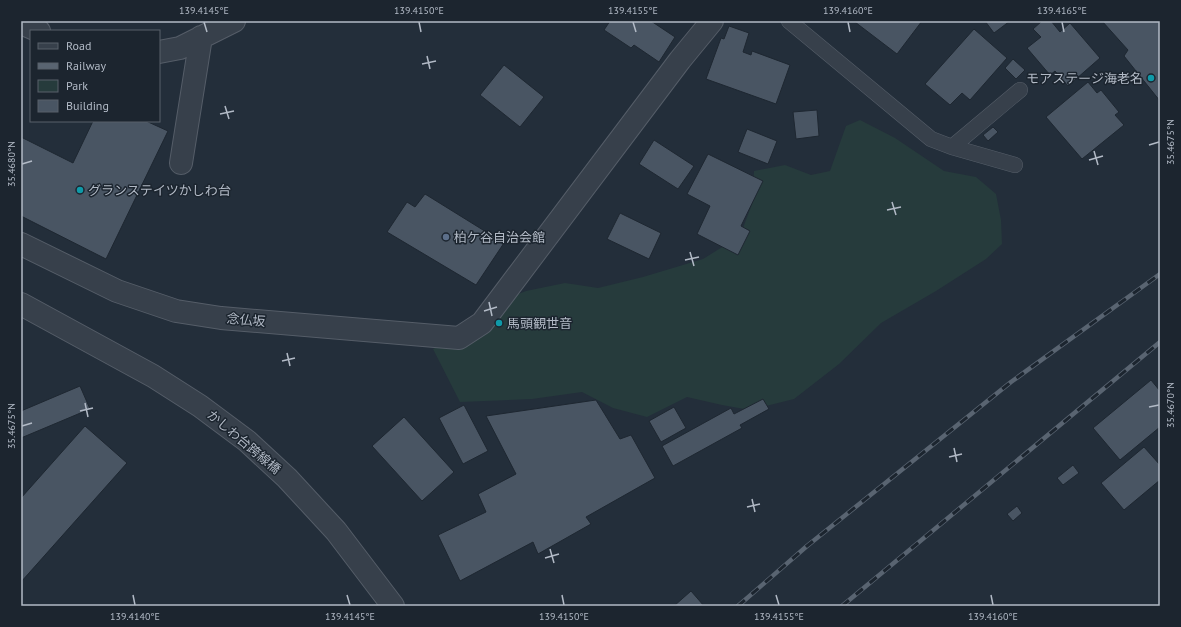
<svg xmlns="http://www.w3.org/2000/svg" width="1181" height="627" viewBox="0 0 1181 627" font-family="'PT Sans','Noto Sans JP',sans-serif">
  <rect width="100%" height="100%" fill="#232e3a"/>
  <!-- green -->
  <path fill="#263b3c" d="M 860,120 L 895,138 L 944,171 L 976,177 L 996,194 L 1001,220 L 1002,244 L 986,259 L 936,291 L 881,323 L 839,364 L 794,399 L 750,410 L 722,405 L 687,397 L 647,417 L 613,408 L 582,392 L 532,399 L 460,402 L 433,349 L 473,327 L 503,300 L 526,291 L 565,283 L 598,288 L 643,277 L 703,259 L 740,236 L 752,204 L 754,171 L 785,165 L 811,175 L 830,171 L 846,126 Z"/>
  <!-- building -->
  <path fill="#495563" stroke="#1e2731" d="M 610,21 L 651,21 L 675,37 L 659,62 L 634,45 L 631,48 L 604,30 Z
    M 856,21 L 922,21 L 897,54 L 855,22 Z
    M 985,21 L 1010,21 L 994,33 Z
    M 1042,21 L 1051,21 L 1060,32 L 1070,23 L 1100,58 L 1068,86 L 1055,71 L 1050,75 L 1027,48 L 1041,37 L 1033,29 Z
    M 1102,21 L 1160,21 L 1160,101 L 1124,56 L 1128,50 Z
    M 729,26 L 749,33 L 743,52 L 751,55 L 752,51 L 790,65 L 776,104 L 706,79 L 721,38 L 724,39 Z
    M 974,29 L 1007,58 L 970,100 L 962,93 L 950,105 L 925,84 Z
    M 1013,59 L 1025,70 L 1016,79 L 1005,68 Z
    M 504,65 L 544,97 L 520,127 L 480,95 Z
    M 1088,82 L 1097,93 L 1101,90 L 1119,112 L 1115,115 L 1124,125 L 1082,159 L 1046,117 Z
    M 817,110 L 819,136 L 796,139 L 793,112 Z
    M 93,121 L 146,121 L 168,131 L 106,259 L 21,216 L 21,137 L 73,163 Z
    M 993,127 L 998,132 L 988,141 L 983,135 Z
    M 747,129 L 777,141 L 768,164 L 738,152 Z
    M 654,140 L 694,166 L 678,189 L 639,164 Z
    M 708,154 L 763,181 L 741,226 L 750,231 L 738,255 L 697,234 L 710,206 L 687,194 Z
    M 425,194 L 504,243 L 476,285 L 387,232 L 407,202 L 415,207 Z
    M 620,213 L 661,233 L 649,259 L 607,239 Z
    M 1151,380 L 1160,391 L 1160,427 L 1120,460 L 1093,428 Z
    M 80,386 L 90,409 L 21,438 L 21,411 Z
    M 763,399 L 769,409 L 740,425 L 742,428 L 673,466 L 662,446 L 731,408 L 734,414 Z
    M 596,400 L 620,439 L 631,435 L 655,478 L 586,517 L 591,524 L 538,554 L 533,542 L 460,581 L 438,535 L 486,512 L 478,494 L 516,474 L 486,416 Z
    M 464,405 L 488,451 L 463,464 L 439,418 Z
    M 674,407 L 686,428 L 661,442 L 649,421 Z
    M 404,417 L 454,472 L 422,501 L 372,446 Z
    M 85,426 L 127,463 L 21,582 L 21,498 Z
    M 1144,447 L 1160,465 L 1160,480 L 1124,510 L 1101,483 Z
    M 1073,465 L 1079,473 L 1063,485 L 1057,478 Z
    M 1017,506 L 1022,513 L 1013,521 L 1007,514 Z
    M 691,591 L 704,606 L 674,606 Z"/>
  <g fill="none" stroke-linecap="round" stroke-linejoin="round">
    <defs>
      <path id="service" d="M 789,21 L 931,139 L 952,147 L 1015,165
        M 952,147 L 1020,90"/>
      <path id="minor" d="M 21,23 L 39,31
        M 159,52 L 180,48 L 234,21
        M 181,163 L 201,37
        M 21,244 L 117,291 L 176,311 L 221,318 L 459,338 L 482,323 L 680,60 L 712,21"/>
      <path id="tertiary" d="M 21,304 L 153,376 L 200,406 L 247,441 L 287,478 L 336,531 L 393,606"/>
    </defs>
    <!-- service casing -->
    <use href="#service" stroke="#555d68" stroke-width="16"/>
    <!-- minor casing -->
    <use href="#minor" stroke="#555d68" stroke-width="24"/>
    <!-- tertiary casing -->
    <use href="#tertiary" stroke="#555d68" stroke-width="24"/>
    <!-- service -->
    <use href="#service" stroke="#37404b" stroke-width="15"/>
    <!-- minor -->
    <use href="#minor" stroke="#37404b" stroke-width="22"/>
    <!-- tertiary -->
    <use href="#tertiary" stroke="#37404b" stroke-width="22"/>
    <defs>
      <path id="rail" d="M 738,606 L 807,546 L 1011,382 L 1160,274
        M 842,606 L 1160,342"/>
    </defs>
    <!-- rail casing -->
    <use href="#rail" stroke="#596471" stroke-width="4.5"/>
    <!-- rail -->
    <use href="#rail" stroke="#1c252f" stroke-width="3" stroke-dasharray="9" stroke-linecap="butt"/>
  </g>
  <!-- ticks -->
  <path fill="none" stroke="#b2bac6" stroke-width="1.5" d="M 204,22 L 207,32M 419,22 L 421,32M 633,22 L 636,32M 848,22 L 850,32M 1062,22 L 1064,32M 427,56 L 430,69M 422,64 L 436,61M 225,106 L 229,119M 220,114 L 234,111M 1149,145 L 1159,142M 1094,151 L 1098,165M 1089,160 L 1103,156M 22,164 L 32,161M 892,202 L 896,215M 887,210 L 901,207M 690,252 L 694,266M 685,260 L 699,257M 489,302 L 492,316M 484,311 L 497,307M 287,353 L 290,366M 282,361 L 295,358M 85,403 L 88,417M 1149,407 L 1159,405M 80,411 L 93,408M 22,426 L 32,423M 954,448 L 957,462M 949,457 L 962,454M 752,499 L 755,512M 747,507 L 760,504M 550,549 L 554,563M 545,558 L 559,554M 133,595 L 135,605M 347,595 L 350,605M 562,595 L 564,605M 776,595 L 779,605M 991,595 L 993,605"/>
  <!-- markers -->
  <g fill="#0f9aa8" stroke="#1c252f" stroke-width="1.5">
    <circle cx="1151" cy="78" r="4"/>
    <circle cx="80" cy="190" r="4"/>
    <circle cx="499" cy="323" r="4"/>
  </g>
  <circle fill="#5c6f8a" stroke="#1c252f" stroke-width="1.5" cx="446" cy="237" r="4"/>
  <g text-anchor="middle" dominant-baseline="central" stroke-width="3" stroke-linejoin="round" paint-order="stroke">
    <!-- poi labels -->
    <g font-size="13" fill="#b2bac6" stroke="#1c252f" text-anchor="start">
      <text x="1143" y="78" text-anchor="end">モアステージ海老名</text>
      <text x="88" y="190">グランステイツかしわ台</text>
      <text x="454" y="237">柏ケ谷自治会館</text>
      <text x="507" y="323">馬頭観世音</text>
    </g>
    <!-- street labels -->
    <g font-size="13" fill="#b2bac6" stroke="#1c252f">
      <text transform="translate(246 320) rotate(5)">念仏坂</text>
      <text transform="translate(244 442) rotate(40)">かしわ台跨線橋</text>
    </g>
  </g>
  <!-- border -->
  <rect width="1181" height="627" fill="none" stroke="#1c252f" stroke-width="44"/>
  <!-- legend -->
  <rect x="30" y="30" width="130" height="92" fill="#1c252f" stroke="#58616b"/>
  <rect x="38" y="43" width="20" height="6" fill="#37404b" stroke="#58616b"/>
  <text x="66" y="50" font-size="12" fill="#b2bac6">Road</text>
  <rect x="38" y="63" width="20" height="6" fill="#596471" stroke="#58616b"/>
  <text x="66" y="70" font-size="12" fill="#b2bac6">Railway</text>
  <rect x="38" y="80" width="20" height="12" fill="#263b3c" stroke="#58616b"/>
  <text x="66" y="90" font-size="12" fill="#b2bac6">Park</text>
  <rect x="38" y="100" width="20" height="12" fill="#495563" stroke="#58616b"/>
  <text x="66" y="110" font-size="12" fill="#b2bac6">Building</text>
  <rect x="22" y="22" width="1137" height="583" fill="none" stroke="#b2bac6" stroke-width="1.5"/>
  <g font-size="10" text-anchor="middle" fill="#b2bac6">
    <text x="204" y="14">139.4145°E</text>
    <text x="419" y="14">139.4150°E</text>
    <text x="633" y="14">139.4155°E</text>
    <text x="848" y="14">139.4160°E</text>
    <text x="1062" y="14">139.4165°E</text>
    <text transform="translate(1170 142) rotate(-90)" y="4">35.4675°N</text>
    <text transform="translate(11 164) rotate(-90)" y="4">35.4680°N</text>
    <text transform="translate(1170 405) rotate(-90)" y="4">35.4670°N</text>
    <text transform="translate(11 426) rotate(-90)" y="4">35.4675°N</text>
    <text x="135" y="620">139.4140°E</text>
    <text x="350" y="620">139.4145°E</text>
    <text x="564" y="620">139.4150°E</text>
    <text x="779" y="620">139.4155°E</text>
    <text x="993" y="620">139.4160°E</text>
  </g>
</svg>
